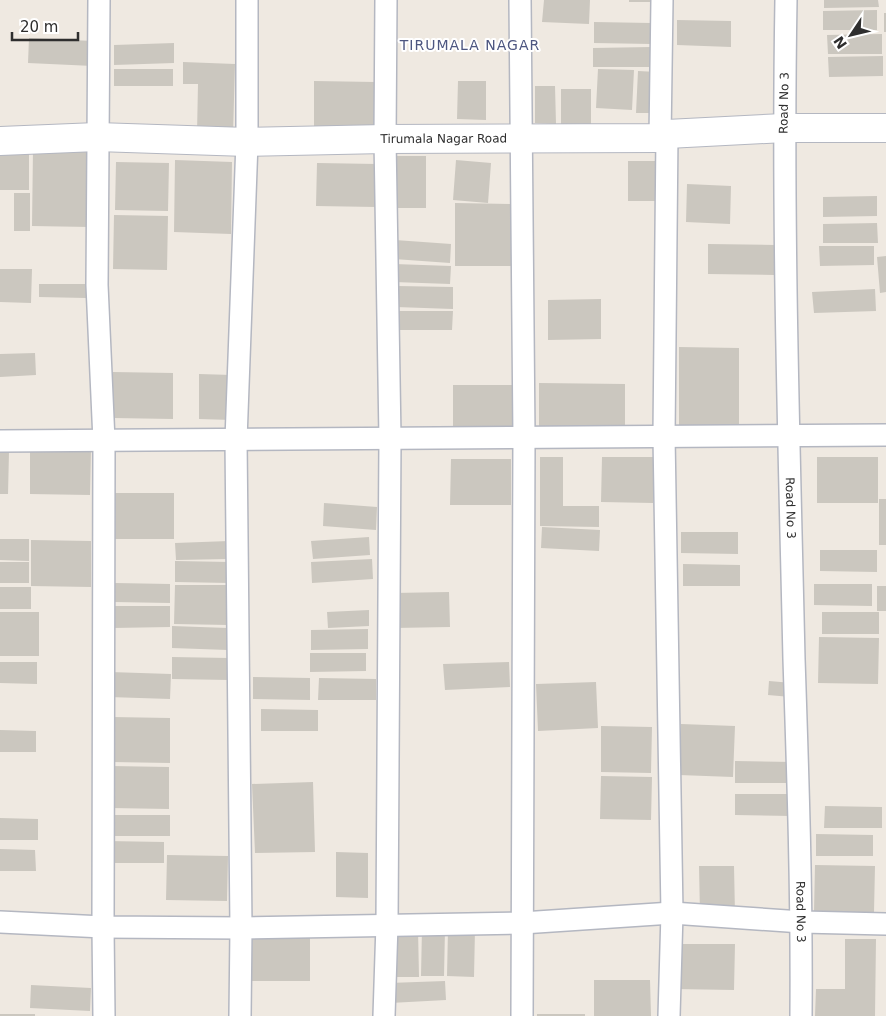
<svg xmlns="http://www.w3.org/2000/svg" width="886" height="1016" viewBox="0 0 886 1016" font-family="'DejaVu Sans',sans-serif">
  <rect width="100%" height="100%" fill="#efe9e1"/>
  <!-- building -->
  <path fill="#cbc7bf" d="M 544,0 L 590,0 L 589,24 L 542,22 Z
    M 629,0 L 651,0 L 651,2 L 629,2 Z
    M 824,0 L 878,0 L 879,7 L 824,8 Z
    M 877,10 L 877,30 L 823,30 L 823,11 Z
    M 884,13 L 886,13 L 886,32 L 884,32 Z
    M 677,20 L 731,21 L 731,47 L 677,45 Z
    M 594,22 L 651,23 L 651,44 L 594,43 Z
    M 882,34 L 882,54 L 828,54 L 827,35 Z
    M 29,38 L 93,41 L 93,66 L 28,63 Z
    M 174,43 L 174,63 L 114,65 L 114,45 Z
    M 651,47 L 651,67 L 593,67 L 593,48 Z
    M 883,56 L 883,76 L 829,77 L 828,57 Z
    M 183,62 L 235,64 L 233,134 L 197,133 L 198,84 L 183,84 Z
    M 114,69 L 173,69 L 173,86 L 114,86 Z
    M 598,69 L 634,70 L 632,110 L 596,108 Z
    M 638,71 L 657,72 L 656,113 L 636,113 Z
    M 314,81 L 375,82 L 374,128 L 314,128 Z
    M 458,81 L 486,81 L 486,120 L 457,119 Z
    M 535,86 L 555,86 L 556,124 L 535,123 Z
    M 561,89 L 591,89 L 591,126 L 561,126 Z
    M 33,149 L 91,150 L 90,227 L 32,226 Z
    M 0,152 L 29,152 L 29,190 L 0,190 Z
    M 394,156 L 426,156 L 426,208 L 395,208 Z
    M 175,160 L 232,162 L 231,234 L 174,232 Z
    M 456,160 L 491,163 L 488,203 L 453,200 Z
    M 628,161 L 659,161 L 659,201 L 628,201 Z
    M 116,162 L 169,163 L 168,211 L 115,210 Z
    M 317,163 L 377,164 L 376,207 L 316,206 Z
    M 687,184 L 731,186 L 730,224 L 686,222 Z
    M 14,193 L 30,193 L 30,231 L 14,231 Z
    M 877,196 L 877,216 L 823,217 L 823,197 Z
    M 455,203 L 511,204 L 511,266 L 455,266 Z
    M 114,215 L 168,216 L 167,270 L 113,269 Z
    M 877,223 L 878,243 L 823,243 L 823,224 Z
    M 395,240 L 451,244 L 450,263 L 394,259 Z
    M 708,244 L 775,245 L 775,275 L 708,274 Z
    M 819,246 L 874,246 L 874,265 L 820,266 Z
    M 886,256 L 886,292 L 880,293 L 877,257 Z
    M 394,264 L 451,266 L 450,284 L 394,282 Z
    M 0,269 L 32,269 L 31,303 L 0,302 Z
    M 39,284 L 86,284 L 86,298 L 39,297 Z
    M 397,286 L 453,287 L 453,309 L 396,307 Z
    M 875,289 L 876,311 L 814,313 L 812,292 Z
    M 601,299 L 601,339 L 548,340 L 548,300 Z
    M 397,311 L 453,311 L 452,330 L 397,330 Z
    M 679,347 L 739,348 L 739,429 L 679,428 Z
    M 35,353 L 36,375 L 0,377 L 0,354 Z
    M 113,372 L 173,373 L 173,419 L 113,418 Z
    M 199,374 L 232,375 L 232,420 L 199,419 Z
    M 539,383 L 625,384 L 625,429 L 539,429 Z
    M 453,385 L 514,385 L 514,431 L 453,431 Z
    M 30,448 L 91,449 L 90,495 L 30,494 Z
    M 0,452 L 9,452 L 8,494 L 0,494 Z
    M 540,457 L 563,457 L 563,506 L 599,506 L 599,527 L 540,526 Z
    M 602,457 L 653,457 L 653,503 L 601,502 Z
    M 817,457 L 878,457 L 878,503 L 817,503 Z
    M 451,459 L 511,459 L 511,505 L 450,505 Z
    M 114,493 L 174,493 L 174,539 L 114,539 Z
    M 879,499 L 886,499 L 886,545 L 879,545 Z
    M 324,503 L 377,507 L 376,530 L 323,526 Z
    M 542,527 L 600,530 L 599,551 L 541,548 Z
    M 681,532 L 738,532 L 738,554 L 681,553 Z
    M 369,537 L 370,555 L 313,559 L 311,541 Z
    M 0,539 L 29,539 L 29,561 L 0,560 Z
    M 31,540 L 91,541 L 91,587 L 31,586 Z
    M 229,541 L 229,559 L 176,560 L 175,543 Z
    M 820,550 L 877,550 L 877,572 L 820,571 Z
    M 372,559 L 373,579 L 312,583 L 311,562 Z
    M 175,561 L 230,562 L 230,583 L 175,582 Z
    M 0,562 L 29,562 L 29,583 L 0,583 Z
    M 683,564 L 740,565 L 740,586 L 683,586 Z
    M 115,583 L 170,584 L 170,603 L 114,602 Z
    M 814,584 L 872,584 L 872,606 L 814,605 Z
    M 175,585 L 228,585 L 228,625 L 174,624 Z
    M 877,586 L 886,586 L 886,611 L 877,611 Z
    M 0,587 L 31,587 L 31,609 L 0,609 Z
    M 449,592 L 450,627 L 394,628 L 393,593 Z
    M 112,606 L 170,606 L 170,627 L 113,628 Z
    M 369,610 L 369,626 L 328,628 L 327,612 Z
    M 0,612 L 39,612 L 39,656 L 0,656 Z
    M 822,612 L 879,612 L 879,634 L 822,634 Z
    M 172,626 L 228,628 L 228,650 L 172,648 Z
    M 368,629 L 368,649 L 311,650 L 311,630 Z
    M 819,637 L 879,638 L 878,684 L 818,683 Z
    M 310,653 L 366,653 L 366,671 L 310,672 Z
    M 172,657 L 229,658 L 229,680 L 172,679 Z
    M 0,662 L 37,662 L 37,684 L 0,683 Z
    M 509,662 L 510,687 L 445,690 L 443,664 Z
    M 110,672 L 171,674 L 170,699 L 109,697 Z
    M 253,677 L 310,678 L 310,700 L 253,699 Z
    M 319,678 L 376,679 L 376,700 L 318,700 Z
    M 769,681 L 792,683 L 791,697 L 768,695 Z
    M 596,682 L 598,728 L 538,731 L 536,684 Z
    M 261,709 L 318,710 L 318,731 L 261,731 Z
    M 112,717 L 170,718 L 170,763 L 112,762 Z
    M 681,724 L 735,726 L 733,777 L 679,775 Z
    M 601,726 L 652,727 L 651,773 L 601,772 Z
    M 0,730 L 36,731 L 36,752 L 0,752 Z
    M 735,761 L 793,762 L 792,783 L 735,783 Z
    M 111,766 L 169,767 L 169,809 L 111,808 Z
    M 601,776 L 652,777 L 651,820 L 600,819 Z
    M 313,782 L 315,852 L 255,853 L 252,784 Z
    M 735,794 L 792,794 L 792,816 L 735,815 Z
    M 825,806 L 882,807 L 882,828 L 824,828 Z
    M 113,815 L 170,815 L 170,836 L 113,836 Z
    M 0,818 L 38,819 L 38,840 L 0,840 Z
    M 816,834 L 873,835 L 873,856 L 816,856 Z
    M 107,841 L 164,842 L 164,863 L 107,863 Z
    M 0,849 L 35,850 L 36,871 L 0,871 Z
    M 336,852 L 368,853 L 368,898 L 336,897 Z
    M 167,855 L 228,856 L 227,901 L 166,900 Z
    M 815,865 L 875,866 L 874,912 L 814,912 Z
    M 699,866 L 734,866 L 735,914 L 700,914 Z
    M 422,928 L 445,929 L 444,976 L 421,976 Z
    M 418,929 L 419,977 L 387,977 L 387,930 Z
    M 448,929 L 475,929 L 474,977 L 447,976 Z
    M 250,935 L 310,935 L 310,981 L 250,981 Z
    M 845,939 L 876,939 L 875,1016 L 815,1016 L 816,989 L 845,989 Z
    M 674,944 L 735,944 L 734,990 L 674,989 Z
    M 594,980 L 650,980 L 651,1016 L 594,1016 Z
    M 445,981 L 446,1000 L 390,1003 L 389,983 Z
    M 31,985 L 91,988 L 90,1011 L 30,1008 Z
    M 0,1014 L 35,1014 L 35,1016 L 0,1016 Z
    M 537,1014 L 585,1014 L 585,1016 L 537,1016 Z"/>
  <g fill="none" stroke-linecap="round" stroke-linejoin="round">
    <defs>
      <g id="street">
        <path d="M 99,0 L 97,285 L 104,441 L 103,927 L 104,1016"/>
        <path d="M 520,0 L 524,437 L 522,1016"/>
        <path id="s1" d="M 786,0 C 782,220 789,439 794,659 C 798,778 802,897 801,1016"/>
        <path d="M 667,134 L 664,436 L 672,913 L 669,1016"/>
        <path d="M 660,138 L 662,0"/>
        <path d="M 0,441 L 886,435"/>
        <path d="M 0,922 L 103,927 L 241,928 L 522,923 L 672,913 L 802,922 L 886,924"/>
        <path d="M 240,1016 L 241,928 L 236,440 L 247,142 L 247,0"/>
        <path d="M 384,1016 L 387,924 L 390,438 L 385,139 L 386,0"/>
      </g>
      <g id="secondary">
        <path id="s2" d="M 0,141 L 97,137 L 247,142 L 385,139 L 660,138 L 667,134 L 784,128 L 886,128"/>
      </g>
    </defs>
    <!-- street casing -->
    <use href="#street" stroke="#b4b7c1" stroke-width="24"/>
    <!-- secondary casing -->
    <use href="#secondary" stroke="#b4b7c1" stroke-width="30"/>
    <!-- street -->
    <use href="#street" stroke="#fff" stroke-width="21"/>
    <!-- secondary -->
    <use href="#secondary" stroke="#fff" stroke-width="28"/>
  </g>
  <g text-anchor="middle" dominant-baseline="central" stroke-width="4" stroke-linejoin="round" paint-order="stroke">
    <!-- street labels -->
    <g font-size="12" fill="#2e2e2e" stroke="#fff">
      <text transform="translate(784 103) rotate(-89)">Road No 3</text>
      <text stroke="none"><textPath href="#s2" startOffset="444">Tirumala Nagar Road</textPath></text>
      <text stroke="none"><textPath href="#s1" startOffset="508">Road No 3</textPath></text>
      <text stroke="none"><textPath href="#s1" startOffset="912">Road No 3</textPath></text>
    </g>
    <!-- neighbourhood labels -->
    <g font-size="14" letter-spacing="1" fill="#4d5680" stroke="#fff">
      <text x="470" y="45">TIRUMALA NAGAR</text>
    </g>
  </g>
  <!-- north arrow -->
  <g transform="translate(851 35) rotate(235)" stroke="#ffffff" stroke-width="4" paint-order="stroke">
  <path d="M0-4L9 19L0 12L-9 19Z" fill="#2e2e2e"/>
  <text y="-8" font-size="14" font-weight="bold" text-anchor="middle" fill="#2e2e2e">N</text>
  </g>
  <!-- scale -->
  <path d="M12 32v8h66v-8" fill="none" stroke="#2e2e2e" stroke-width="2.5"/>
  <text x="20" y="32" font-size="15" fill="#2e2e2e" stroke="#ffffff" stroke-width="4" paint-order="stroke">20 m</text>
</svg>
